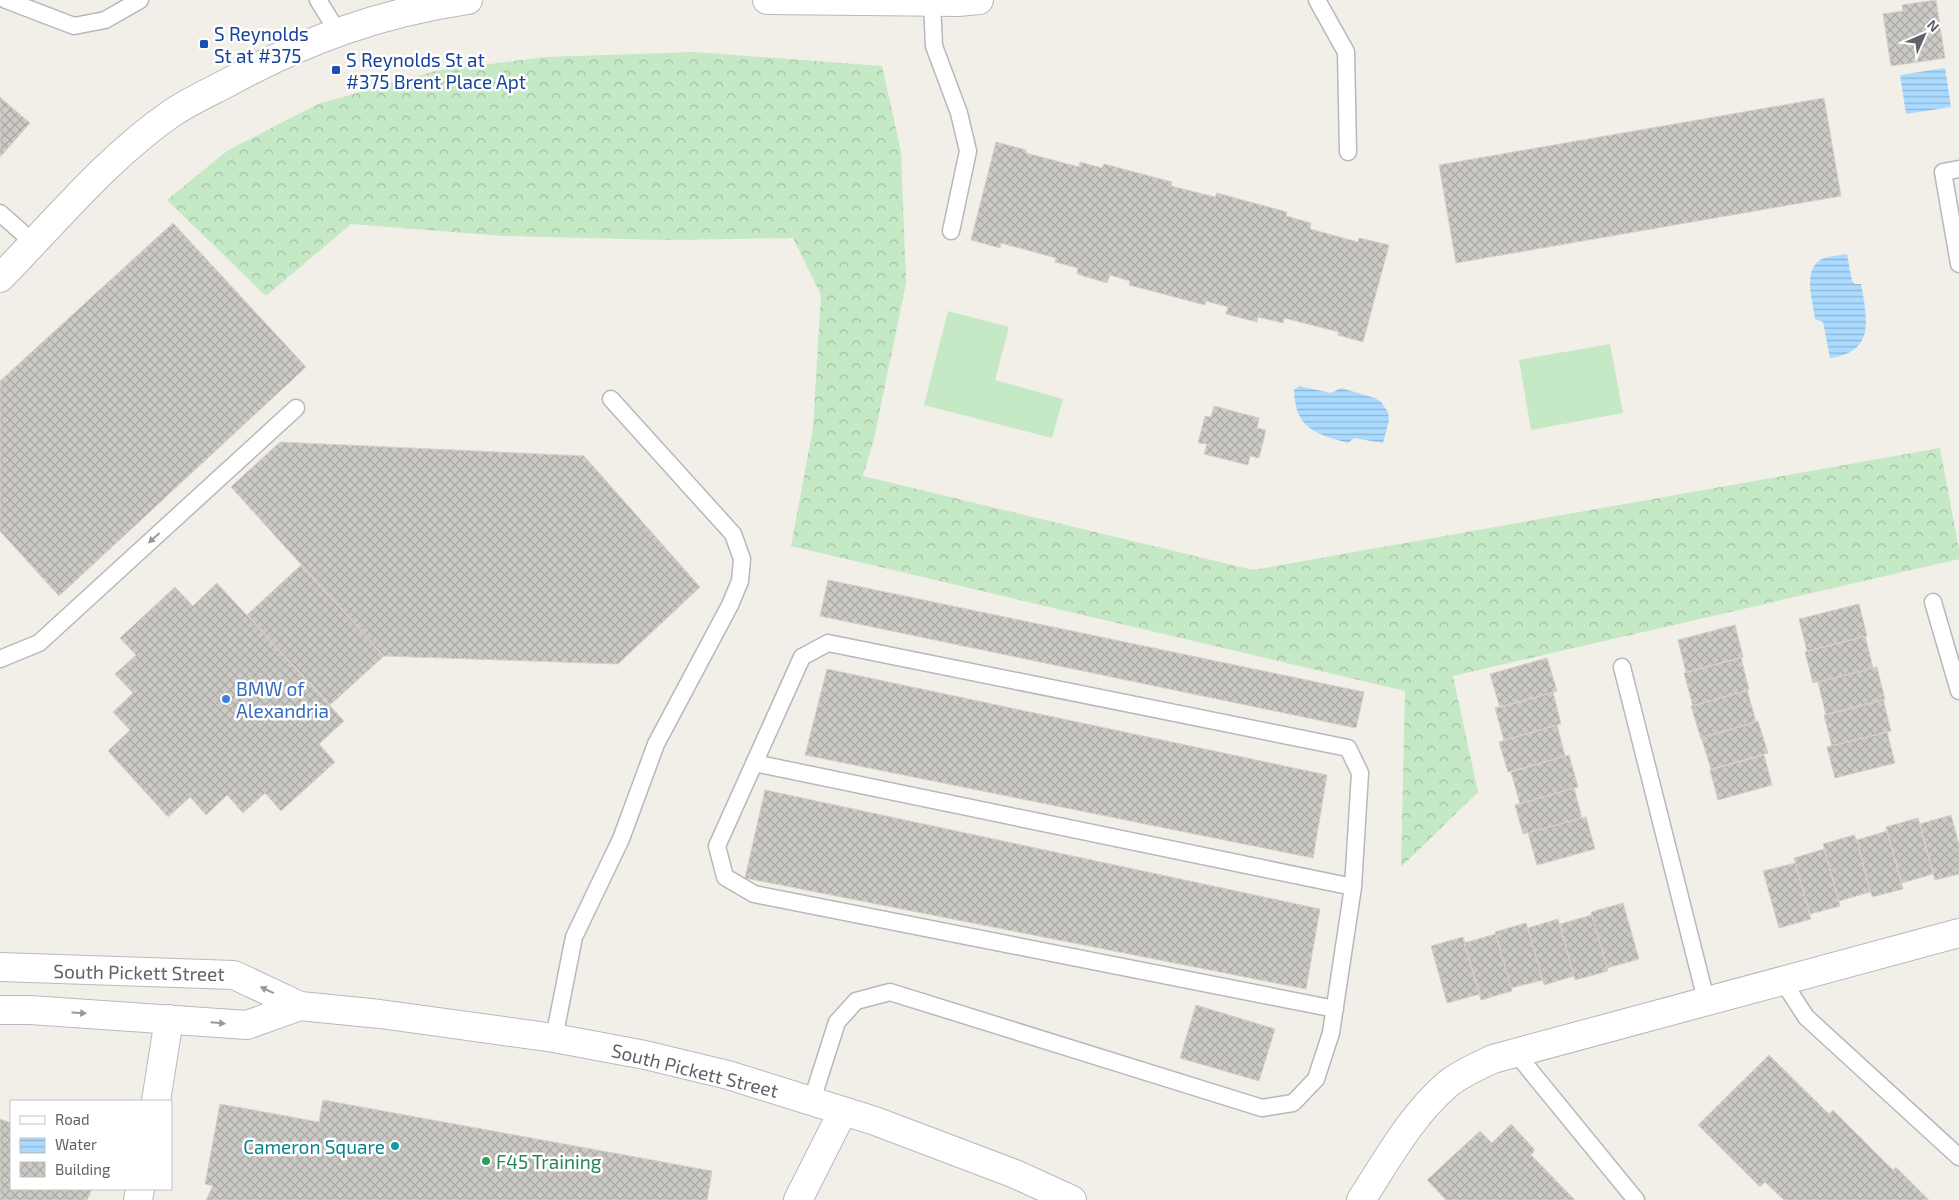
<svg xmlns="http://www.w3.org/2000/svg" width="1959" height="1200" viewBox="0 0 1959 1200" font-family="'Exo 2',sans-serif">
  <defs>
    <pattern id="forest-crowns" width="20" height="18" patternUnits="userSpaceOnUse" patternTransform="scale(1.25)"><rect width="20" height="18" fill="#c5e8c5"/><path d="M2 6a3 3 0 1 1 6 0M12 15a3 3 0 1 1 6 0" fill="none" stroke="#a3c0a4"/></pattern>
    <pattern id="water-rules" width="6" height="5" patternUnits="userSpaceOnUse" patternTransform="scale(1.25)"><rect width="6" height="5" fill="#aadaff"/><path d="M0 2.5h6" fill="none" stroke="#8eb4d2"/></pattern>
    <pattern id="building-cross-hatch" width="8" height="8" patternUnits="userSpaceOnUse" patternTransform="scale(1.25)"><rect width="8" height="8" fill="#cccac5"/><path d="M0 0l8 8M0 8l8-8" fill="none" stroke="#a9a8a4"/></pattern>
  </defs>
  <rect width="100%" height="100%" fill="#f1efe8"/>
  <!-- forest -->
  <path fill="url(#forest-crowns)" d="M 695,52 L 882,66 L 901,152 L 906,283 L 874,439 L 863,476 L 1253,570 L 1940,448 L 1959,550 L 1959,559 L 1453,676 L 1478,792 L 1401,867 L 1405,691 L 791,546 L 813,428 L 821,295 L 793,238 L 666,240 L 503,236 L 351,224 L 266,296 L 167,200 L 227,151 L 318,104 L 435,71 L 545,57 Z"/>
  <!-- pitch -->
  <path fill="#c5e8c5" d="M 948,311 L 1009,327 L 995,380 L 1063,399 L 1052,438 L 924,405 Z
    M 1610,344 L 1623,413 L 1531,430 L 1519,360 Z"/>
  <!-- water -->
  <path fill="url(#water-rules)" d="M 1945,68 L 1951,107 L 1906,114 L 1900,75 Z
    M 1847,254 L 1852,281 L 1855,284 L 1861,284 C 1867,318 1876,352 1830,358 L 1823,322 L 1815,319 C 1813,301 1801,267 1824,258 C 1831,256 1840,255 1847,254 Z
    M 1299,386 L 1331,393 L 1341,388 L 1375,398 L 1381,402 L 1388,412 L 1389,420 L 1383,443 L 1354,438 L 1348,443 C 1316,434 1295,429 1294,390 Z"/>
  <!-- building -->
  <path fill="url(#building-cross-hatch)" stroke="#d6d1c6" d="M 1936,0 L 1945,58 L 1891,66 L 1883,14 L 1903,11 L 1902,5 Z
    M 0,97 L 10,106 L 0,118 Z
    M 1824,98 L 1841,196 L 1456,263 L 1439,165 Z
    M 10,106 L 30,123 L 0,157 L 0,118 Z
    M 996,142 L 1026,150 L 1026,153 L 1079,167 L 1080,162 L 1102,168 L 1104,164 L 1172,182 L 1171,186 L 1215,197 L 1217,193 L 1287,212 L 1286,216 L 1311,223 L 1310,229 L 1358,242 L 1359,238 L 1389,245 L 1363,342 L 1338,335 L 1339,332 L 1284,318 L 1283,323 L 1258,317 L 1257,322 L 1226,314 L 1228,307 L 1206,301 L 1205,305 L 1129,285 L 1130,281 L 1110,275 L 1107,283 L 1077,274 L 1078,268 L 1055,262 L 1056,258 L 1001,243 L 1000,248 L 971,240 Z
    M 173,223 L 306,367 L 59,596 L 0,531 L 0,381 Z
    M 1214,406 L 1259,418 L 1257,428 L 1266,430 L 1259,458 L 1250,456 L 1248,465 L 1204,454 L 1207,444 L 1198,443 L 1205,416 L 1211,417 Z
    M 280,442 L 584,456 L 700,587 L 618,664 L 384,656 L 231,487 Z
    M 301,565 L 384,656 L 330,705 L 247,615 Z
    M 828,580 L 1364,692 L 1356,728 L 820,616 Z
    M 217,583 L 344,721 L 319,744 L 335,762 L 281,811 L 265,793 L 243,813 L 227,795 L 206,815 L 190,797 L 168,817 L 108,751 L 130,730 L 113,712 L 133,693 L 115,674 L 136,655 L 120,638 L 175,587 L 193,606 Z
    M 1859,604 L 1867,636 L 1807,651 L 1799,619 Z
    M 1735,625 L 1743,657 L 1686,672 L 1678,640 Z
    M 1865,636 L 1873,668 L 1813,683 L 1805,652 Z
    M 1547,658 L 1557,691 L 1500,708 L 1490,674 Z
    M 1741,658 L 1749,690 L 1693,706 L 1684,673 Z
    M 1877,667 L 1885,700 L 1826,715 L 1818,682 Z
    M 827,669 L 1327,775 L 1313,858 L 805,755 Z
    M 1747,690 L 1756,722 L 1701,739 L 1691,706 Z
    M 1553,692 L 1561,724 L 1504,740 L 1495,708 Z
    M 1883,699 L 1891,731 L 1832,746 L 1824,715 Z
    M 1758,721 L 1768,753 L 1711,769 L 1701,737 Z
    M 1557,725 L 1565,756 L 1508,772 L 1499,742 Z
    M 1887,732 L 1895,763 L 1835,778 L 1827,747 Z
    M 1569,755 L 1578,787 L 1520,804 L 1511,772 Z
    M 1764,755 L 1772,785 L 1718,800 L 1710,770 Z
    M 1574,788 L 1582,818 L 1523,834 L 1515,805 Z
    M 765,790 L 1320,909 L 1306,989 L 745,878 Z
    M 1951,815 L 1959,845 L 1959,874 L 1935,880 L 1920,824 Z
    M 1586,817 L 1595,849 L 1537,865 L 1528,833 Z
    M 1918,818 L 1933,874 L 1902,883 L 1886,827 Z
    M 1887,831 L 1903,889 L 1872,897 L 1857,840 Z
    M 1854,835 L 1857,840 L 1870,892 L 1839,901 L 1823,844 Z
    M 1824,849 L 1840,906 L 1810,914 L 1794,858 Z
    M 1795,863 L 1811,919 L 1779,928 L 1763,871 Z
    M 1623,903 L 1639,959 L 1607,968 L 1591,912 Z
    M 1592,915 L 1608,971 L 1575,980 L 1560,924 Z
    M 1558,919 L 1574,976 L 1544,985 L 1528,928 Z
    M 1526,923 L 1543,980 L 1511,988 L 1495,932 Z
    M 1496,934 L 1512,991 L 1481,1000 L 1464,943 Z
    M 1463,937 L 1480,994 L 1447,1003 L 1431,946 Z
    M 1196,1005 L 1275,1029 L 1259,1081 L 1180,1058 Z
    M 1769,1055 L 1829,1114 L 1833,1110 L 1893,1170 L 1896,1167 L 1929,1200 L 1784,1200 L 1765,1182 L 1760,1187 L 1698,1125 Z
    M 323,1100 L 712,1171 L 707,1200 L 206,1200 L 213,1186 L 205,1184 L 220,1104 L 319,1122 Z
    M 0,1119 L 11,1123 L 11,1189 L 92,1189 L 87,1200 L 0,1200 Z
    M 1511,1124 L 1535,1150 L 1531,1155 L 1575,1200 L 1446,1200 L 1427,1180 L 1480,1131 L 1492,1143 Z"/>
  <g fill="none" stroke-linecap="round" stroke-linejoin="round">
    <defs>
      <path id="service" d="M 6,0 L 74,26 L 105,20 L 140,0
        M 318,0 L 338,32
        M 1317,0 L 1346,52 L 1348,152
        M 932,2 L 934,46 L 959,113 L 968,151 L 951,231
        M 1959,169 L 1943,172 L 1959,264
        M 0,213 L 34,243
        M 1933,602 L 1959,691
        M 0,659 L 39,643 L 296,408
        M 1622,667 L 1706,1000
        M 754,763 L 1353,887
        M 1782,980 L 1806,1017 L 1959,1157
        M 554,1038 L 574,937 L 621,839 L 656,744 L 730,605 L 740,581 L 742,559 L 733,534 L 611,399
        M 1515,1052 L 1636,1200
        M 812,1100 L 837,1022 L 856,1001 L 890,992 L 1262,1108 L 1293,1103 L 1316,1079 L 1331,1033 L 1353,887 L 1360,773 L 1348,748 L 828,643 L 802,657 L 717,846 L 725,877 L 754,894 L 1335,1009"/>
      <path id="minor" d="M 156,1101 L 169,1019
        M 138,1200 L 140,1189
        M 798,1200 L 843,1111
        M 1361,1200 C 1387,1160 1412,1114 1449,1083 C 1462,1073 1478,1066 1493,1059 L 1959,933"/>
      <path id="tertiary" d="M 767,0 L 958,2 L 979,0
        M 0,278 C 55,222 107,158 172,113 C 190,101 210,92 229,82 C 306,40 380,13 468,0"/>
      <path id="secondary" d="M 0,967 L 234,975 L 300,1006 L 380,1014 L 554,1038 L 645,1055 L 728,1075 L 875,1121 L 1015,1174 L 1072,1200
        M 0,1010 L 30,1010 L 247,1025 L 300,1006"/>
    </defs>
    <!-- service casing -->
    <use href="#service" stroke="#b5b8bc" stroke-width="19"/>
    <!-- minor casing -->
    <use href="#minor" stroke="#b5b8bc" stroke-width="30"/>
    <!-- tertiary casing -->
    <use href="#tertiary" stroke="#b5b8bc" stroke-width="30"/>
    <!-- secondary casing -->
    <use href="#secondary" stroke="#b6babf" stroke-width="30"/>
    <!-- service -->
    <use href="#service" stroke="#fff" stroke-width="16"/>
    <!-- minor -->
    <use href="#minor" stroke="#fff" stroke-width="28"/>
    <!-- tertiary -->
    <use href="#tertiary" stroke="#fff" stroke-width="28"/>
    <!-- secondary -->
    <use href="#secondary" stroke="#fff" stroke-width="28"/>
  </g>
  <!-- one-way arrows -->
  <defs><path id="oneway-solid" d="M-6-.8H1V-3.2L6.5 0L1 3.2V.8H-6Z" transform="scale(1.25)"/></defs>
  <g fill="#979a9d">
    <use href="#oneway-solid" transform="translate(154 538) rotate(138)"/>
    <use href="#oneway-solid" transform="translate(267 990) rotate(-155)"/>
    <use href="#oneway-solid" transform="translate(79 1013) rotate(4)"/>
    <use href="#oneway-solid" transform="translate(218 1023) rotate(5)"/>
  </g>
  <!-- markers -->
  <g fill="#1a4fb4" stroke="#fff" stroke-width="2">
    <rect x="199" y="39" width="10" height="10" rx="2.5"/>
    <rect x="331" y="65" width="10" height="10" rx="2.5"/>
  </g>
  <circle fill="#3f7fe0" stroke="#fff" stroke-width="2" cx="226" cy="699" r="5"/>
  <circle fill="#0f9aa8" stroke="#fff" stroke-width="2" cx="395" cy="1146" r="5"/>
  <circle fill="#2e9e5b" stroke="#fff" stroke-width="2" cx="486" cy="1161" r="5"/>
  <g text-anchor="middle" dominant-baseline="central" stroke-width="5" stroke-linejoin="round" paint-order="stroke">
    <!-- transit labels -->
    <g font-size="19" fill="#164399" stroke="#fff" text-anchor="start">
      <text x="214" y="33">S Reynolds<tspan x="214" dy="22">St at #375</tspan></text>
      <text x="346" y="59">S Reynolds St at<tspan x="346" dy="22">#375 Brent Place Apt</tspan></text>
    </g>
    <!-- shop labels -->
    <g font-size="19" fill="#366cbe" stroke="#fff" text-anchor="start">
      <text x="236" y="688">BMW of<tspan x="236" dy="22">Alexandria</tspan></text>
    </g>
    <!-- street labels -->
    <g font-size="19" fill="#5f6368" stroke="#fff">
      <text transform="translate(139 972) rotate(1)">South Pickett Street</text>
      <text transform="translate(695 1070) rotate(14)">South Pickett Street</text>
    </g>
    <!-- culture labels -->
    <g font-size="19" fill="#0d838f" stroke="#fff" text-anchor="end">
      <text x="385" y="1146">Cameron Square</text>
    </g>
    <!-- leisure labels -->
    <g font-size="19" fill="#27864d" stroke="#fff" text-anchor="start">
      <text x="496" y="1161">F45 Training</text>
    </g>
  </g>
  <!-- legend -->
  <rect x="10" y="1100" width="162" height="90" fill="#ffffff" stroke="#bfc1c3"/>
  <rect x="20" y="1116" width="25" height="8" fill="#ffffff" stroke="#bfc1c3"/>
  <text x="55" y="1125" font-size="15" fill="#5f6368">Road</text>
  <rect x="20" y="1138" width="25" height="15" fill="url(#water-rules)" stroke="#bfc1c3"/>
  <text x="55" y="1150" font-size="15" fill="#5f6368">Water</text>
  <rect x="20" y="1162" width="25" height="15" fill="url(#building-cross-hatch)" stroke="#bfc1c3"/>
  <text x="55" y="1175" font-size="15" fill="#5f6368">Building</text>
  <!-- north arrow -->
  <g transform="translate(1924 35) rotate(45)" stroke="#ffffff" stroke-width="4" paint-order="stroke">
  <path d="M0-4L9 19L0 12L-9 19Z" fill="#5f6368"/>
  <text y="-8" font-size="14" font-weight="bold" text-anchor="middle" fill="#5f6368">N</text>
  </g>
</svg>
